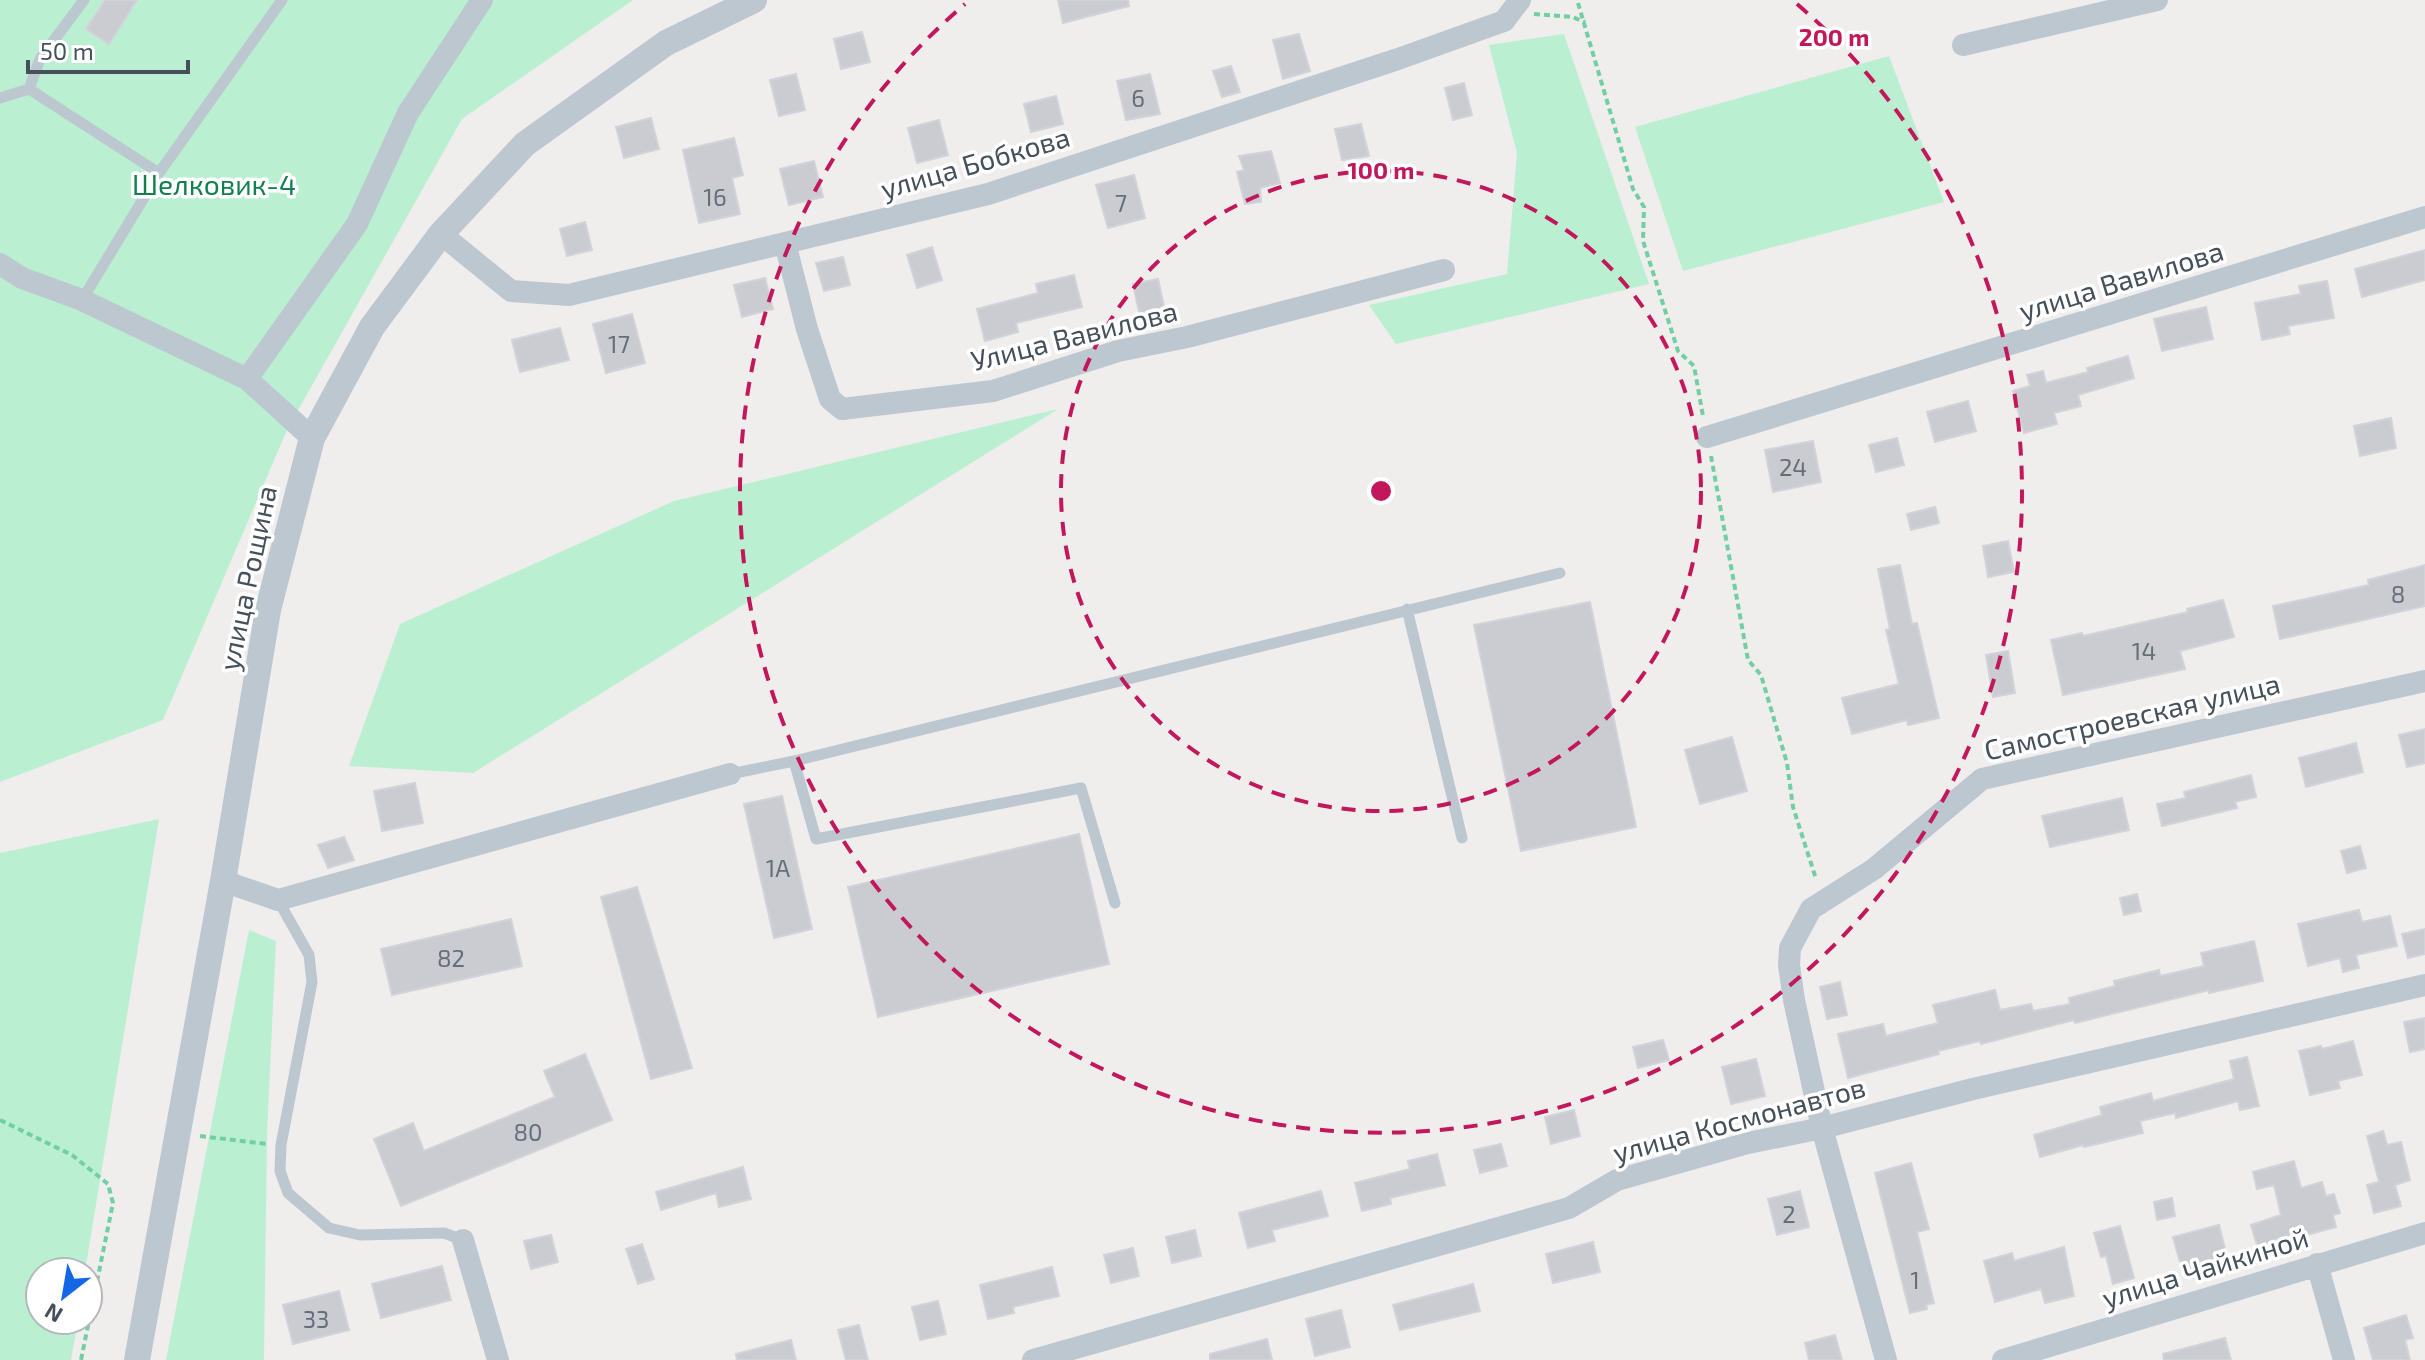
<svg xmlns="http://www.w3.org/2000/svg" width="2425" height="1360" viewBox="0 0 2425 1360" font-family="'Exo 2',sans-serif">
  <rect width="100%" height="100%" fill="#f0eded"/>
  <!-- green -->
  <path fill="#baf0d1" d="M 0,0 L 633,0 L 462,119 L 287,430 L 163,720 L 0,782 Z
    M 1564,34 L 1649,284 L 1396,344 L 1369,305 L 1507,274 L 1517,153 L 1489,45 Z
    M 1889,56 L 1944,202 L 1683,271 L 1635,127 Z
    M 1058,409 L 473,773 L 349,766 L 400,624 L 674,501 Z
    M 159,819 L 85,1272 L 40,1272 L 40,1320 L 78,1320 L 71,1360 L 0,1360 L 0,853 Z
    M 249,930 L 276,941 L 267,1134 L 264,1360 L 166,1360 Z"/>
  <!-- building -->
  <path fill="#caccd2" stroke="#d1d3d9" stroke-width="2" d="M 105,0 L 137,0 L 109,44 L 86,29 Z
    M 1058,0 L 1128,0 L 1129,6 L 1063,23 Z
    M 862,32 L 870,62 L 841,69 L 834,39 Z
    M 1299,34 L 1310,71 L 1283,79 L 1273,40 Z
    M 1231,66 L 1240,92 L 1222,97 L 1213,71 Z
    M 796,74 L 805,110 L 779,116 L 770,80 Z
    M 1150,74 L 1160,114 L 1126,120 L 1117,81 Z
    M 1464,83 L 1472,115 L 1453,120 L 1445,88 Z
    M 1056,96 L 1063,124 L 1031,132 L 1024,104 Z
    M 651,118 L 659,149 L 624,158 L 616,127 Z
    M 939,120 L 948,155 L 917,163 L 908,128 Z
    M 1361,124 L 1369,156 L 1342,160 L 1335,129 Z
    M 734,138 L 743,175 L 732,178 L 740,214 L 699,223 L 683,150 Z
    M 1271,151 L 1280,183 L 1260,188 L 1261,202 L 1245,204 L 1237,172 L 1244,170 L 1239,156 Z
    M 814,161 L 823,197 L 789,205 L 780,169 Z
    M 1134,175 L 1145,218 L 1108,228 L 1096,185 Z
    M 585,222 L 592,250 L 567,256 L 560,229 Z
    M 932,247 L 942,280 L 917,288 L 907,255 Z
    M 2425,250 L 2425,280 L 2362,297 L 2355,269 Z
    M 843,257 L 850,285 L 824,291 L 816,263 Z
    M 1074,275 L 1082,307 L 1016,323 L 1018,332 L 985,341 L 977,309 L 1038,293 L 1036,284 Z
    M 765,278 L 773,309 L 742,317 L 734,285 Z
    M 1158,279 L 1166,316 L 1141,321 L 1133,284 Z
    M 2327,281 L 2334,318 L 2288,326 L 2290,334 L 2262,340 L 2255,303 L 2301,294 L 2299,286 Z
    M 2206,307 L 2213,339 L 2162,351 L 2154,319 Z
    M 632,314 L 645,363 L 606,373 L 593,324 Z
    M 560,328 L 569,360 L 520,372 L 512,340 Z
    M 2128,356 L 2134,378 L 2078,395 L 2081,406 L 2054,413 L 2057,424 L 2024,433 L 2013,391 L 2030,386 L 2027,375 L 2043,371 L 2046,383 L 2088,372 L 2087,368 Z
    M 1968,401 L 1976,431 L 1935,442 L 1927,412 Z
    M 2391,418 L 2396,448 L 2360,456 L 2354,426 Z
    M 1897,438 L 1904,465 L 1876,472 L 1869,445 Z
    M 1813,441 L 1821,482 L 1773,492 L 1765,450 Z
    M 1935,507 L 1939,523 L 1911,530 L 1907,514 Z
    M 2008,541 L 2014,572 L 1988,577 L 1983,546 Z
    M 1900,565 L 1912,624 L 1917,623 L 1939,718 L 1908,725 L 1907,720 L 1852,734 L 1842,698 L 1899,684 L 1886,630 L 1890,629 L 1878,569 Z
    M 2425,565 L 2425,606 L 2280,639 L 2273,606 L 2369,585 L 2368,580 Z
    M 2223,600 L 2234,637 L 2180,651 L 2185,669 L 2063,695 L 2051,640 L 2082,633 L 2083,636 L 2188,612 L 2187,609 Z
    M 1590,602 L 1636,827 L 1521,851 L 1474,625 Z
    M 2008,651 L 2015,693 L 1993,697 L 1986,655 Z
    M 2425,729 L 2425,763 L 2407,767 L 2399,735 Z
    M 1732,737 L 1747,791 L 1700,804 L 1685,750 Z
    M 2356,743 L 2363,772 L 2306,787 L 2299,758 Z
    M 2251,775 L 2256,797 L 2235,802 L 2237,808 L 2162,826 L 2157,804 L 2186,798 L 2184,792 Z
    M 415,783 L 423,823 L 382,831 L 374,791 Z
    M 782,796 L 812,929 L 774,938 L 744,804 Z
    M 2122,798 L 2129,830 L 2050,847 L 2042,816 Z
    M 1079,834 L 1109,964 L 878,1017 L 848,887 Z
    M 344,837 L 354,860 L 328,868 L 318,845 Z
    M 2360,846 L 2366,868 L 2347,873 L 2341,851 Z
    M 637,887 L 692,1068 L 651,1079 L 601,897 Z
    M 2137,894 L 2141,911 L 2124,915 L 2120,898 Z
    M 2359,910 L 2362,922 L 2390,916 L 2397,946 L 2356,955 L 2359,968 L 2343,972 L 2340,958 L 2308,966 L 2298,924 Z
    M 511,919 L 522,966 L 392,995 L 381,949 Z
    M 2425,929 L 2425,954 L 2408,958 L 2402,934 Z
    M 2254,941 L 2263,981 L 2209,993 L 2209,990 L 2075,1023 L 2074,1020 L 1981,1044 L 1980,1041 L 1938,1051 L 1939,1054 L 1848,1078 L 1838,1034 L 1883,1024 L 1886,1036 L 1938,1023 L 1933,1005 L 1995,990 L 2000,1010 L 2031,1004 L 2033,1011 L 2070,1004 L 2069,998 L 2115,986 L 2114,981 L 2159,970 L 2160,976 L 2204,966 L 2201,953 Z
    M 1840,982 L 1847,1015 L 1827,1019 L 1820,987 Z
    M 2425,1018 L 2425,1049 L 2410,1052 L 2404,1022 Z
    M 1663,1040 L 1669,1060 L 1638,1068 L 1633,1047 Z
    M 2353,1041 L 2362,1075 L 2338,1081 L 2340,1088 L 2310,1095 L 2299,1051 L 2321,1046 L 2322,1049 Z
    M 585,1054 L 612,1120 L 401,1206 L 374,1139 L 413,1123 L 424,1151 L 555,1097 L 544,1071 Z
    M 2247,1057 L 2259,1106 L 2240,1110 L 2238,1101 L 2176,1118 L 2175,1113 L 2140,1121 L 2143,1133 L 2084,1147 L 2083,1145 L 2040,1157 L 2034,1135 L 2102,1115 L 2100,1107 L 2151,1093 L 2153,1101 L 2234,1079 L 2230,1061 Z
    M 1756,1059 L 1765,1096 L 1731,1104 L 1722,1067 Z
    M 1574,1110 L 1580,1136 L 1551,1144 L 1545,1117 Z
    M 2383,1131 L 2387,1145 L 2401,1142 L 2410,1180 L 2395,1185 L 2401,1206 L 2374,1213 L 2367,1185 L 2379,1182 L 2367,1136 Z
    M 1501,1144 L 1507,1166 L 1480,1173 L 1474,1150 Z
    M 1437,1154 L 1445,1185 L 1390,1198 L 1391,1204 L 1362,1211 L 1355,1183 L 1410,1169 L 1408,1161 Z
    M 2294,1161 L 2301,1188 L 2322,1182 L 2326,1196 L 2334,1194 L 2340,1213 L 2333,1215 L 2336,1227 L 2258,1248 L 2251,1225 L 2281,1215 L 2274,1185 L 2257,1189 L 2253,1172 Z
    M 1911,1163 L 1929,1229 L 1917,1232 L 1934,1303 L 1926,1305 L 1927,1309 L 1910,1313 L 1875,1173 Z
    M 743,1167 L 751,1199 L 719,1207 L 716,1193 L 661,1210 L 656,1192 Z
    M 1321,1191 L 1328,1216 L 1272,1230 L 1275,1241 L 1248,1248 L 1239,1213 Z
    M 1800,1191 L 1809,1227 L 1777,1235 L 1768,1199 Z
    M 2172,1198 L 2175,1216 L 2157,1220 L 2154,1202 Z
    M 2219,1225 L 2230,1268 L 2194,1278 L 2190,1264 L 2181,1266 L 2173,1237 Z
    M 2120,1226 L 2134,1278 L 2113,1284 L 2106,1256 L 2101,1257 L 2094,1233 Z
    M 1195,1230 L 1201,1256 L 1172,1263 L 1166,1237 Z
    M 551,1235 L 558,1262 L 531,1269 L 524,1241 Z
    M 1593,1242 L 1600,1272 L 1553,1283 L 1546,1254 Z
    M 642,1244 L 654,1279 L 638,1284 L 626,1249 Z
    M 2064,1247 L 2074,1296 L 2045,1303 L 2041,1289 L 1995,1302 L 1984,1261 L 2012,1253 L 2014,1261 Z
    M 1133,1248 L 1139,1276 L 1111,1283 L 1104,1255 Z
    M 442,1266 L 451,1300 L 381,1318 L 372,1284 Z
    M 1052,1267 L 1059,1296 L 1013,1307 L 1014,1313 L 988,1319 L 980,1285 Z
    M 1473,1284 L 1480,1311 L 1400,1330 L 1393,1305 Z
    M 339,1291 L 349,1330 L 293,1344 L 283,1305 Z
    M 938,1301 L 946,1334 L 920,1340 L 912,1307 Z
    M 1341,1310 L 1350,1347 L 1315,1356 L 1306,1319 Z
    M 2406,1315 L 2413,1338 L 2405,1340 L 2410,1360 L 2373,1360 L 2364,1328 Z
    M 859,1325 L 868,1360 L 846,1360 L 838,1330 Z
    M 1835,1335 L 1842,1360 L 1809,1360 L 1805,1343 Z
    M 2225,1338 L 2231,1360 L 2164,1360 L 2163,1354 Z
    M 1267,1339 L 1272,1360 L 1210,1360 L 1210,1354 Z
    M 791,1340 L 796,1360 L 737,1360 L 736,1354 Z"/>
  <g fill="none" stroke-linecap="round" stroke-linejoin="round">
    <!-- path -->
    <path stroke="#71cfa4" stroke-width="4" stroke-dasharray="6 4" stroke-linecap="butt" d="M 1578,3 L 1633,189 L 1644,207 L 1643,241 L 1678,351 L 1694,366 L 1703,416
      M 1534,14 L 1572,17 L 1585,22
      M 1711,456 L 1748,660 L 1761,675 L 1787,763 L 1793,807 L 1816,879
      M 0,1120 L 72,1155 L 108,1184 L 113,1203 L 81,1360
      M 200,1136 L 267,1144"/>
    <!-- service -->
    <path stroke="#bdc7d0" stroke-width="11" d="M 84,0 L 40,59 L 29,89 L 159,173
      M 0,98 L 29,89
      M 82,300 L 159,173 L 282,0
      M 1407,609 L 1462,838
      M 794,761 L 816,839 L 1081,788 L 1115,903
      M 730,774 L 794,761 L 1560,573
      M 278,900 L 309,955 L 312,982 L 281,1145 L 280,1171 L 288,1193 L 329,1228 L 360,1235 L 444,1233 L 463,1240"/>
    <!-- minor -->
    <path stroke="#bdc7d0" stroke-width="22" d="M 1963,45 L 2157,0
      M 441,234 L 511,291 L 569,295 L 988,194 L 1398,59 L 1504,21 L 1520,0
      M 785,243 L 807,329 L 830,399 L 842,409 L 993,391 L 1118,351 L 1187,337 L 1444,270
      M 0,264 L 22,278 L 82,300 L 247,379 L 357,224 L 408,113 L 482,0
      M 247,379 L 312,438
      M 1707,437 L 2425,217
      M 223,881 L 278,900 L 730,774
      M 463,1240 L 498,1360
      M 2317,1264 L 2344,1360
      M 1033,1360 L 1569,1208 L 1617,1180 L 1748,1143 L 1822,1128 L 1973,1089 L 2425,985
      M 1886,1360 L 1822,1128 L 1794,1000 L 1789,965 L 1790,948 L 1811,909 L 1874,869 L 1982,779 L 2425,681
      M 2003,1360 L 2425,1233"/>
    <!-- tertiary -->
    <path stroke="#bdc7d0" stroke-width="26" d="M 137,1360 L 223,881 L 268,610 L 312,438 L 372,327 L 441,234 L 525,144 L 666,43 L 754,0"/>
  </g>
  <!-- distance rings -->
  <g fill="none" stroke="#c2185b" stroke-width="4" stroke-dasharray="14 10">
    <circle cx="1381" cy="491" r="320"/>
    <path d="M1797 4A641 641 0 1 1 965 4"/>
  </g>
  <g text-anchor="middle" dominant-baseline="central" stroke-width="7" stroke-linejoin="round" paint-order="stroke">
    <!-- number labels -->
    <g font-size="24" fill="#666f79">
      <text x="1138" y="97">6</text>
      <text x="715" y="196">16</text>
      <text x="1121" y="202">7</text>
      <text x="619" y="343">17</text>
      <text x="1793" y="466">24</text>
      <text x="2398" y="593">8</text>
      <text x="2144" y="650">14</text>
      <text x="778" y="867">1А</text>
      <text x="451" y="957">82</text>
      <text x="528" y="1131">80</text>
      <text x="1789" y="1213">2</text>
      <text x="1915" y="1279">1</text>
      <text x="316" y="1318">33</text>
    </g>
    <!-- street labels -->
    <g font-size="28" fill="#45505b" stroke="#fff">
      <text transform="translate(975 162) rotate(-16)">улица Бобкова</text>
      <text transform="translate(2121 280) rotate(-17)">улица Вавилова</text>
      <text transform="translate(1074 335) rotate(-14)">Улица Вавилова</text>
      <text transform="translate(247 578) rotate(-78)">улица Рощина</text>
      <text transform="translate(2132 716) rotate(-13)">Самостроевская улица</text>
      <text transform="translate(1739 1119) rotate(-15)">улица Космонавтов</text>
      <text transform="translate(2205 1267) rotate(-17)">улица Чайкиной</text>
    </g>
    <!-- park labels -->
    <g font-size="28" fill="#147f4e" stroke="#fff">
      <text x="214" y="184">Шелковик-4</text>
    </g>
  </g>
  <circle cx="1381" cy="491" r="12" fill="#c2185b" stroke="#fff" stroke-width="4"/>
  <g font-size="24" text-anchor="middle" font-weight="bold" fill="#c2185b" stroke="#fff" stroke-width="7" stroke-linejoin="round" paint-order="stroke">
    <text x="1834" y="46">200 m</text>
    <text x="1381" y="179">100 m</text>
  </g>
  <!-- north arrow -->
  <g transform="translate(64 1296) rotate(211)"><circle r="38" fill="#ffffff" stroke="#b5b9bd" stroke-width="2"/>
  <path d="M0-6L14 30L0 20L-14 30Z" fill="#1366e4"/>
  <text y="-12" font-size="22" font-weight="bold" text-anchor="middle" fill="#45505b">N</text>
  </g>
  <!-- scale -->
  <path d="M28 60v12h160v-12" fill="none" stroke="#45505b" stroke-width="4"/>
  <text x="40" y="60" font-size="24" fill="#45505b" stroke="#ffffff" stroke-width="6" paint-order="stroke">50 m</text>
</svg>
